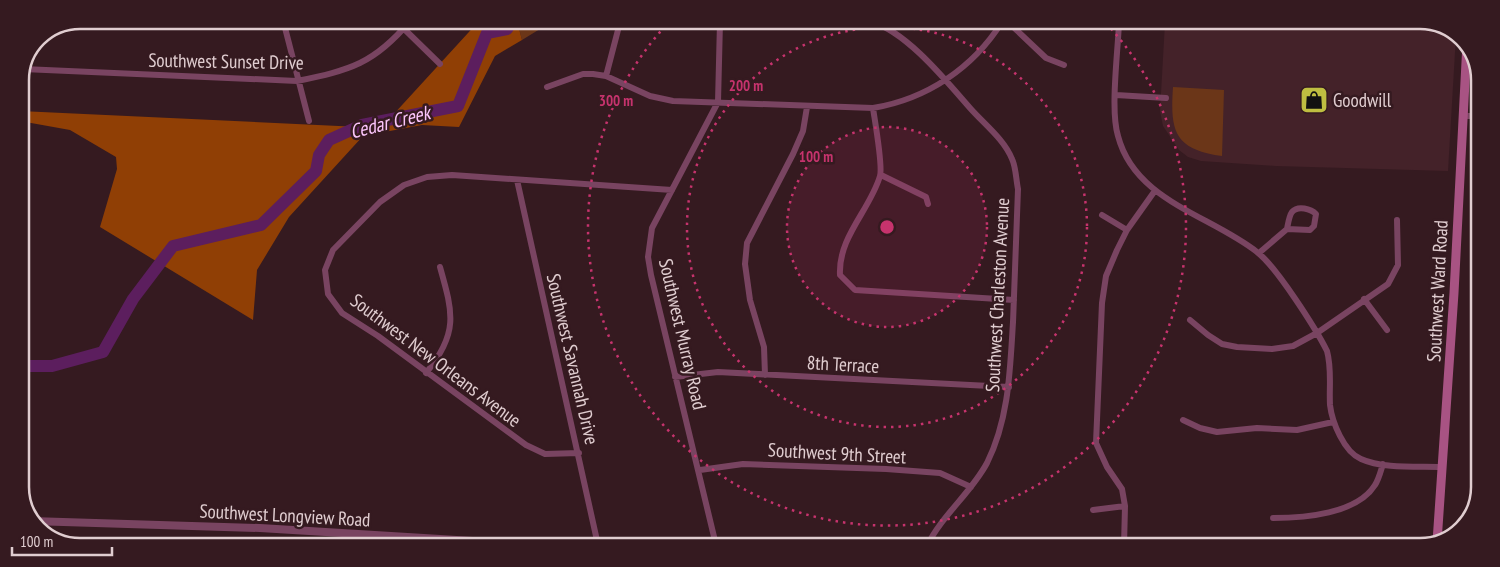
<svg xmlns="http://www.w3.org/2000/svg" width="1500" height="567" viewBox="0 0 1500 567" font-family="'PT Sans Narrow',sans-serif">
  <rect width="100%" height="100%" fill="#351a20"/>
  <!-- built -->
  <path fill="#442229" d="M 1165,23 L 1440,23 L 1456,35 L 1448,171 L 1276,166 L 1201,161 L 1188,157 L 1179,150 L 1163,126 L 1160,111 Z"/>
  <!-- green -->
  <path fill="#6b3618" d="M 517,21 L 553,21 L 522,40 Z
    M 1173,87 L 1224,90 L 1222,156 C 1174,149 1170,131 1173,87 Z"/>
  <!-- forest -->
  <path fill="#903f05" d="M 479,21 L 517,21 L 522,40 L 495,56 L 459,127 L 422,125 L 363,136 L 289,217 L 257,270 L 253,320 L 100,227 L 117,169 L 116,157 L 70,130 L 20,121 L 20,111 L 381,128 Z"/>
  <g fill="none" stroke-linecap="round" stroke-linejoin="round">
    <!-- river -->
    <path stroke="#5c1e5e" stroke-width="12" d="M 20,366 L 52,366 L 103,352 L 133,299 L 173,246 L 261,225 L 316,171 L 319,155 L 329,140 L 362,125 L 458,106 L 487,33 L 507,29 L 512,21"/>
    <!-- minor -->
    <path stroke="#794461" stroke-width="6" d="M 283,20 L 309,121
      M 396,21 L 440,64
      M 872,22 C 907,32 947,82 970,108 C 984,124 1004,139 1012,159 C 1016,167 1016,180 1018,189 C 1016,234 1015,278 1013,322 C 1010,370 1009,419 987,463 C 971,493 942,515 927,546
      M 1008,22 L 1046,58 L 1064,65
      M 1119,22 C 1118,52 1110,110 1118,136 C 1135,201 1210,215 1257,252 C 1276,266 1316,329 1327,351 C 1332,369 1329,387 1330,405 C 1332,422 1344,452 1361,459 C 1383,469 1418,466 1442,467
      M 23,69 L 297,81 C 350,70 374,64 410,21
      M 606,76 L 618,30
      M 547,87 L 583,74 L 593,74 L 606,76 L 650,96 L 673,101 L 873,108 C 927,99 973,68 1002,22
      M 1116,95 L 1166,98
      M 873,108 C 875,122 883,166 880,176 C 870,210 838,237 840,275 L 855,290 L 1014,300
      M 1463,116 L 1480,116
      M 881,175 L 926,197 L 928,204
      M 517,180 L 598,545
      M 1102,215 L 1127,230
      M 1259,253 L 1287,229 L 1310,230 L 1314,226 L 1316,214 C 1311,209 1298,205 1292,212 C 1289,216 1288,224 1287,229
      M 1364,299 L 1387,330
      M 1190,320 L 1208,335 L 1222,344 L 1237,347 L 1272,349 L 1293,346 L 1317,333 L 1388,284 L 1398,265 L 1397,220
      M 426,373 C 459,333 453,313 440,267
      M 765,375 L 764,347 L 750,300 L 745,264 L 747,243 L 793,154 L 803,131 L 807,107
      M 675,377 L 718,372 L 1009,387
      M 1183,420 L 1200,428 L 1217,432 L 1257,428 L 1297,430 L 1333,422
      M 579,453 L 545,454 L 526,445 L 378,336 L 342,313 L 328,294 L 325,270 L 333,250 L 380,202 L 404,185 L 427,177 L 452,175 L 672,190
      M 700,470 L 743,464 L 886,469 L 940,473 L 971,487
      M 1093,510 L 1125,506
      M 1273,518 C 1304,518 1357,514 1375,485 C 1379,479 1381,470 1383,464
      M 716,545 L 651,275 L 648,257 L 652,228 L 718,102 L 720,22
      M 1124,546 L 1125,506 L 1122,489 L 1107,467 L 1096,443 L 1102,303 L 1106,276 L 1117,250 L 1127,230 L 1154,192"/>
    <!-- tertiary -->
    <path stroke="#794461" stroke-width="8" d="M 31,521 L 260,528 L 537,545"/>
    <!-- secondary -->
    <path stroke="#a85383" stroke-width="9" d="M 1437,542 L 1454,293 L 1467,43"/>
  </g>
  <!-- distance rings -->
  <circle cx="887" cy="227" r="100" fill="#c6336d" fill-opacity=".12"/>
  <g fill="none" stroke="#c6336d" stroke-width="2.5" stroke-dasharray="2.5 5">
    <circle cx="887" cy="227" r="100"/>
    <circle cx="887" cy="227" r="200"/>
    <path d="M1106 23A299 299 0 1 1 668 23"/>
  </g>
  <!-- icons -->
  <defs>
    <symbol id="shop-square" viewBox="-11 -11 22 22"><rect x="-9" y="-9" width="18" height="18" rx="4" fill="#bfbe41" stroke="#351a20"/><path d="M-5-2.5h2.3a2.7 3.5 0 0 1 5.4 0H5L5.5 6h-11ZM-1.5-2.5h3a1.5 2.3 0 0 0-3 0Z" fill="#111"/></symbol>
  </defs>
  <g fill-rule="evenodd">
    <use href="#shop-square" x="1298" y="84" width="32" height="32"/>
  </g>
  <g text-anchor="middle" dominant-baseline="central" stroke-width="5" stroke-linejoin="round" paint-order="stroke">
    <!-- street labels -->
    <g font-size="19" fill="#e0cdd0" stroke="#351a20">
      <text transform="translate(226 61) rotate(1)">Southwest Sunset Drive</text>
      <text transform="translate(1437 291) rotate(-87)">Southwest Ward Road</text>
      <text transform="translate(997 295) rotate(-87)">Southwest Charleston Avenue</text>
      <text transform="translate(683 334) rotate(77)">Southwest Murray Road</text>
      <text transform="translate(573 359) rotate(77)">Southwest Savannah Drive</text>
      <text transform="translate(436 360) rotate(37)">Southwest New Orleans Avenue</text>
      <text transform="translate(843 364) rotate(3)">8th Terrace</text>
      <text transform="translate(837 453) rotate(3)">Southwest 9th Street</text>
      <text transform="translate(285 515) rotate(3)">Southwest Longview Road</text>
    </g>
    <!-- poi labels -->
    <g font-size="19" fill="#e0cdd0" stroke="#351a20" text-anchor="start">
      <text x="1333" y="100">Goodwill</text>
    </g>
    <!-- water labels -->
    <g font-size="20" font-style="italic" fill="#fbc5fb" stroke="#351a20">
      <text transform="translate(390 122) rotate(-14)">Cedar Creek</text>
    </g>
  </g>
  <!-- crop -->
  <path d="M0 0H1500V567H0ZM80 29H1420A51 51 0 0 1 1471 80V487A51 51 0 0 1 1420 538H80A51 51 0 0 1 29 487V80A51 51 0 0 1 80 29Z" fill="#351a20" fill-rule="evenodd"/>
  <path fill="none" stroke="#e0cdd0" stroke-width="2.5" d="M80 29H1420A51 51 0 0 1 1471 80V487A51 51 0 0 1 1420 538H80A51 51 0 0 1 29 487V80A51 51 0 0 1 80 29Z"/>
  <circle cx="887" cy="227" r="8" fill="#c6336d" stroke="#351a20" stroke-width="2.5"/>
  <g font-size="15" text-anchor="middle" font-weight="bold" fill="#c6336d" stroke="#351a20" stroke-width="5" stroke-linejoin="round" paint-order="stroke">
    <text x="746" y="91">200 m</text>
    <text x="616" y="106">300 m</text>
    <text x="816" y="162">100 m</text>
  </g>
  <!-- scale -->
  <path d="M12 547v8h100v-8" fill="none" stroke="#e0cdd0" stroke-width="2.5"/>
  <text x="20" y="547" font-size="15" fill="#e0cdd0" stroke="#351a20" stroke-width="4" paint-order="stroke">100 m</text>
</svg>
